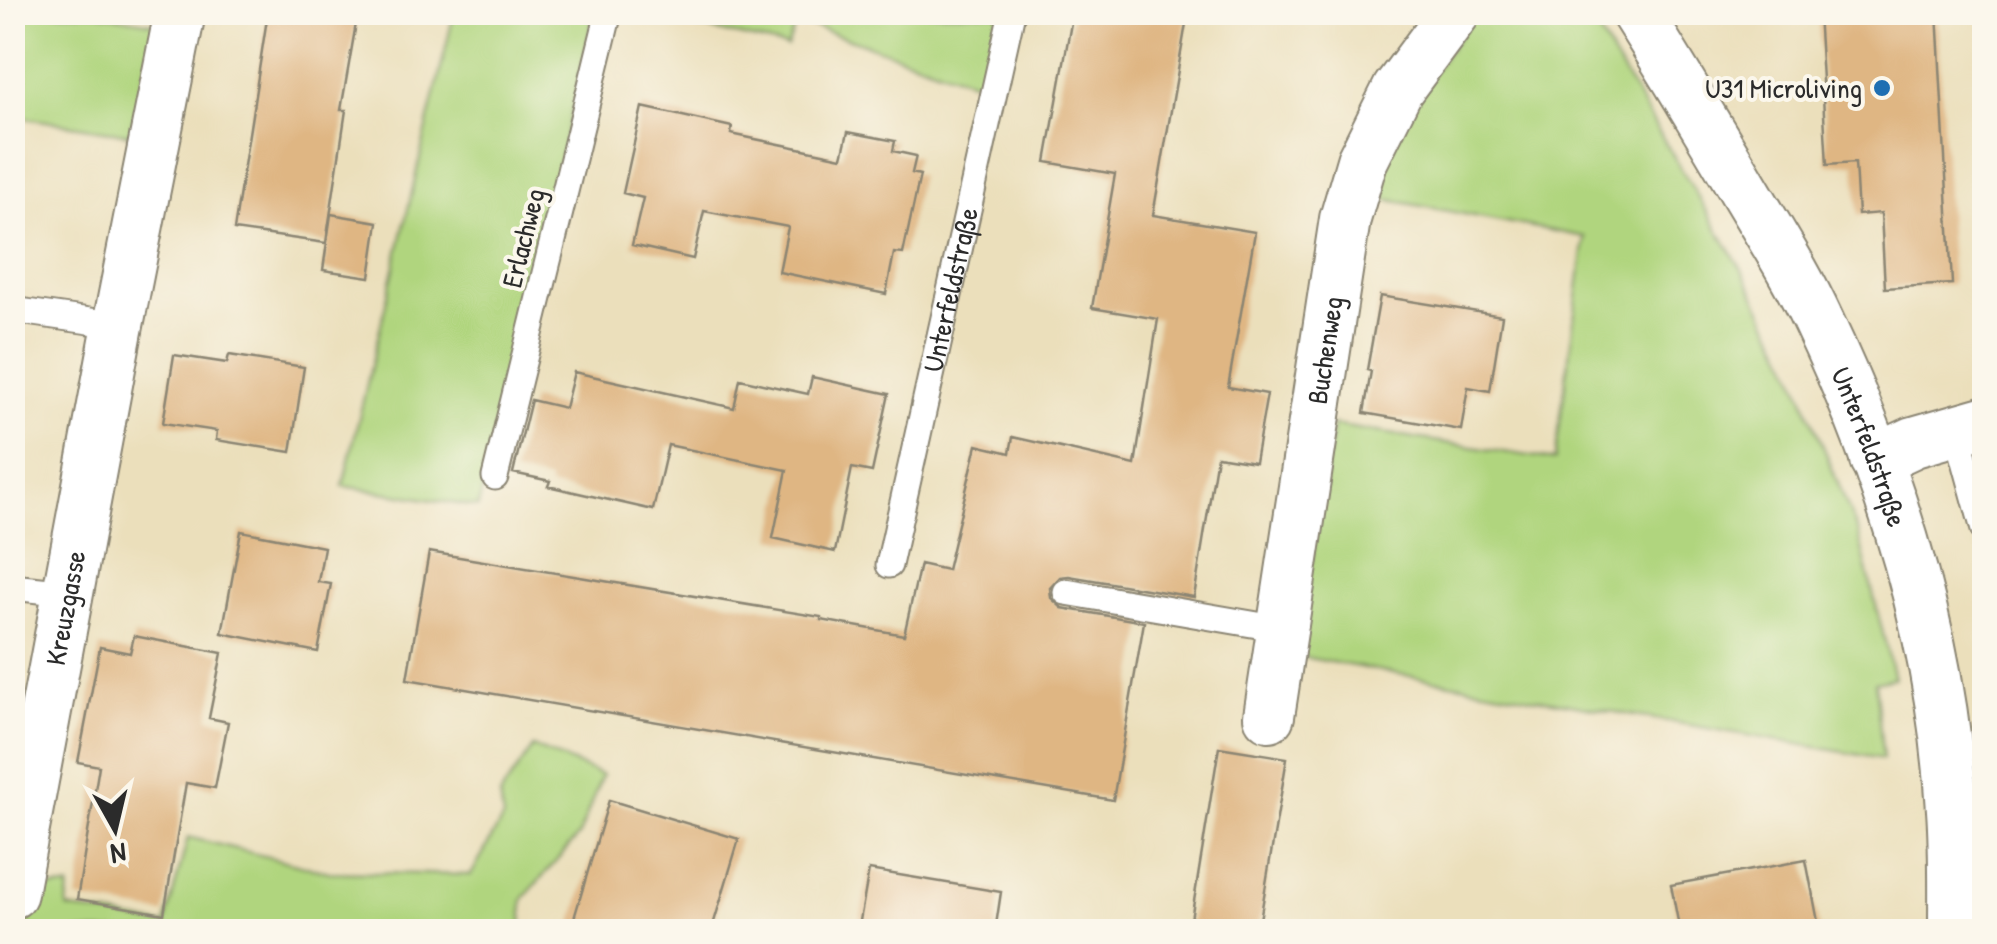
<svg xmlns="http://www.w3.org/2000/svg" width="1997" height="944" viewBox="0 0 1997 944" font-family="'Patrick Hand',sans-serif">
  <rect width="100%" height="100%" fill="#fbf7ec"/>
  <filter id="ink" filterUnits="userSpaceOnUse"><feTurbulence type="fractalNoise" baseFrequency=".01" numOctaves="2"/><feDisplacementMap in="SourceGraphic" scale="20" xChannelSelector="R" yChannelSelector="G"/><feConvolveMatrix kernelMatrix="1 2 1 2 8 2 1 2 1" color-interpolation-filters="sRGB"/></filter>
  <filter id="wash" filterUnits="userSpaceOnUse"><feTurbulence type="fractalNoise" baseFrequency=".0048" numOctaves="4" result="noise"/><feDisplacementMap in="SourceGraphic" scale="40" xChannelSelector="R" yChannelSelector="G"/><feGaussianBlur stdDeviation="2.25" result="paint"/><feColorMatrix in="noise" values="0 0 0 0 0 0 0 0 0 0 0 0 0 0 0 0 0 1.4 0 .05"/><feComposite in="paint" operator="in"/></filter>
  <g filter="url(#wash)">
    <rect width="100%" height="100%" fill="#ebdfbb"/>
    <!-- green -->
    <path fill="#b0d57e" stroke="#6e8054" stroke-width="2.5" d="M 12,13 L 96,13 L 158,24 L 130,134 L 13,116 Z
      M 454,13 L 595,13 L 478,507 L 343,486 Z
      M 639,13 L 1000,13 L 984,85 L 797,21 L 787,47 Z
      M 1476,13 L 1587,13 L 1741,268 L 1792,369 L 1858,533 L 1894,678 L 1875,682 L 1883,759 L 1296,656 L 1333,425 L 1555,460 L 1585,237 L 1374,197 L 1402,114 Z
      M 533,747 L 602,775 L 579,835 L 523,899 L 522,931 L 28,932 L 30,907 L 41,888 L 69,887 L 67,908 L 165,925 L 188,837 L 329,872 L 471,875 L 503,818 L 500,795 Z"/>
    <g id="blocks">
      <!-- building -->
      <path fill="#dfb683" d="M 268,12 L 358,12 L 341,110 L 346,110 L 326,243 L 234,230 Z
        M 1073,12 L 1188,12 L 1153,215 L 1255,232 L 1228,387 L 1267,394 L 1255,462 L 1217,456 L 1194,597 L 1069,576 L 1060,577 L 1050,588 L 1051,598 L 1062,608 L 1144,622 L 1113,800 L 407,679 L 429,552 L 821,617 L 821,620 L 904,635 L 920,564 L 947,570 L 977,445 L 1010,453 L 1013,437 L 1135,465 L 1158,319 L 1092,308 L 1115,174 L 1046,162 Z
        M 1818,12 L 1937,12 L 1952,284 L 1885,288 L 1881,213 L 1858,215 L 1855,163 L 1827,165 Z
        M 642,107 L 732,127 L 731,134 L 842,157 L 848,132 L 895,141 L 893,151 L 916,156 L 912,173 L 920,175 L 903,254 L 894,253 L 886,294 L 779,272 L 788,227 L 704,211 L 693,259 L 632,245 L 643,198 L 623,193 Z
        M 331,214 L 378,222 L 370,277 L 323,270 Z
        M 1380,296 L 1502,316 L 1490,391 L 1468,387 L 1461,430 L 1364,413 L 1371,371 L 1367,370 Z
        M 174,355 L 227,363 L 229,355 L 304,367 L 291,452 L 216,440 L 217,431 L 163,423 Z
        M 574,372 L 734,408 L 740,379 L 808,394 L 812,377 L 889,394 L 872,472 L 852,468 L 835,552 L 773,538 L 787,470 L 668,445 L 653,510 L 548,486 L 550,481 L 513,473 L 531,400 L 565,408 Z
        M 241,531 L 324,547 L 318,582 L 331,584 L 318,652 L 222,633 Z
        M 134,636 L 222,653 L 209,718 L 228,722 L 215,788 L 186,783 L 164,914 L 77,899 L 99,766 L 78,762 L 100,647 L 130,653 Z
        M 1219,747 L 1287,758 L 1258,932 L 1189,932 Z
        M 609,800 L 739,839 L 711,932 L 570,932 Z
        M 1806,860 L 1820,932 L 1680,932 L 1671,885 Z
        M 869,870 L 1001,892 L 995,932 L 858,932 Z"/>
    </g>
  </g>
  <g filter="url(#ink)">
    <use href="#blocks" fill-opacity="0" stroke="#8b8573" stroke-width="2.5"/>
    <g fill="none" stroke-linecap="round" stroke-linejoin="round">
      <defs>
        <g id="service">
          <path d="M 12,310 L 118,325"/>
          <path d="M 1956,428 L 1984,530"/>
          <path d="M 495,477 L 609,12"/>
          <path id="s1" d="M 889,565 L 1012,12"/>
          <path d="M 12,587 L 68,593"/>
          <path d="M 1066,592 L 1281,629"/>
        </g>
        <g id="minor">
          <path id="s2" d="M 1636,12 C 1673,70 1708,129 1743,188 C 1769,232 1797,275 1818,321 C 1890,473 1942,640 1952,810 C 1955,850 1954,891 1954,932"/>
          <path d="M 1875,460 L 1914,442 L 1984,422"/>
          <path id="s3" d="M 1269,716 L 1345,219 L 1362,161 L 1398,89 L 1455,12"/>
          <path id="s4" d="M 12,893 L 118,325 L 180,12"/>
        </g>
      </defs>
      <!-- service casing -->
      <use href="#service" stroke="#8b8573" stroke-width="29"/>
      <!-- minor casing -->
      <use href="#minor" stroke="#8b8573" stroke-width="54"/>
      <!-- service -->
      <use href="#service" stroke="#fff" stroke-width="25"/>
      <!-- minor -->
      <use href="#minor" stroke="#fff" stroke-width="50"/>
    </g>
  </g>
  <!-- markers -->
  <circle fill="#1f6fb2" stroke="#fbf7ec" stroke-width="4" cx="1882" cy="88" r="10"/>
  <g text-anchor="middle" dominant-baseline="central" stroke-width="8" stroke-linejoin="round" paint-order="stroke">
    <!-- poi labels -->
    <g font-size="28" fill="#2b2b2b" stroke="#fbf7ec" text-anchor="end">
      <text x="1862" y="88">U31 Microliving</text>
    </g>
    <!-- street labels -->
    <g font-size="28" fill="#2b2b2b" stroke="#fbf7ec">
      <text transform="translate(523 238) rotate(-76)">Erlachweg</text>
      <text stroke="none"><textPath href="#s1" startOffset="282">Unterfeldstraße</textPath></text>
      <text stroke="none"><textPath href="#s3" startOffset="370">Buchenweg</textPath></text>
      <text stroke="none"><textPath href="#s2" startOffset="495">Unterfeldstraße</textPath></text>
      <text stroke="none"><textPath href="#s4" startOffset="290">Kreuzgasse</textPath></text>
    </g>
  </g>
  <!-- margin -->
  <rect width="1997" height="944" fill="none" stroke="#fbf7ec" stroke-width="50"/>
  <!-- north arrow -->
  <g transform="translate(115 829) rotate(172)" stroke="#fbf7ec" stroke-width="8" paint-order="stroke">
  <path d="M0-8L18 38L0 25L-18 38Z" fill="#2b2b2b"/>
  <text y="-15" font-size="28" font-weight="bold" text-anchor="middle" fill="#2b2b2b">N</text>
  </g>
</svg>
